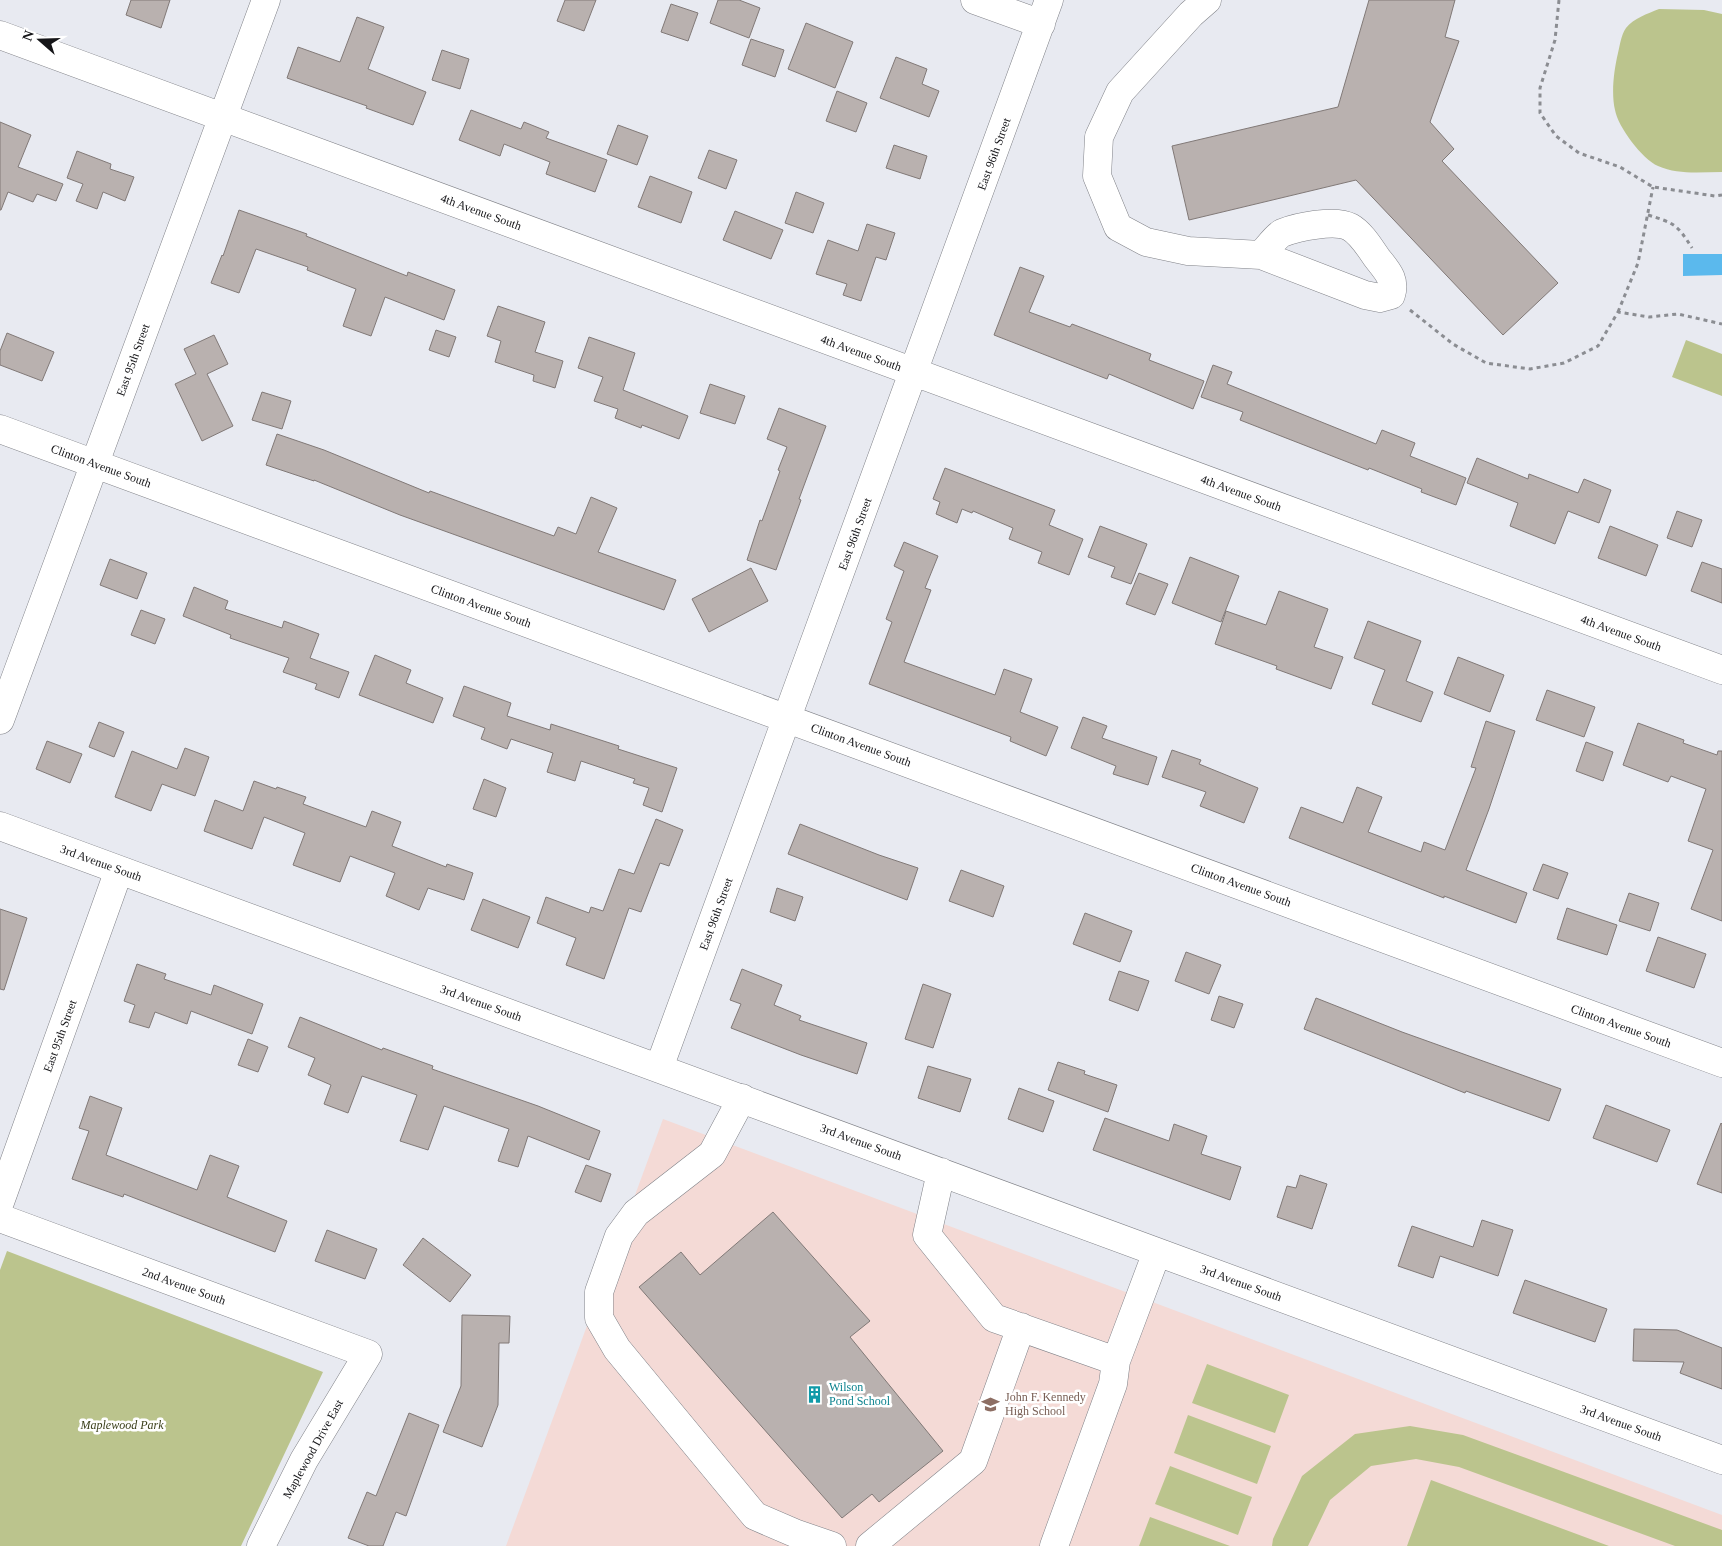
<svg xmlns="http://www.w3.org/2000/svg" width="1722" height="1546" viewBox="0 0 1722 1546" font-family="'Times New Roman',serif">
  <rect width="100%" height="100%" fill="#e8eaf1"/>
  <!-- education -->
  <path fill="#f4dad6" d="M 663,1119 L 1722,1515 L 1722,1546 L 506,1546 Z"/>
  <!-- green -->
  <path fill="#bbc48d" d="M 1659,9 L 1704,10 L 1722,14 L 1722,172 C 1701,172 1678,175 1658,166 C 1642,159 1618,127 1615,110 C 1611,93 1614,70 1618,53 C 1620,45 1621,35 1626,28 C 1634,18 1647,14 1659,9 Z
    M 1686,340 L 1722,354 L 1722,396 L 1672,377 Z
    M 7,1251 L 323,1372 L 241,1546 L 0,1546 L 0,1270 Z
    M 1207,1364 L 1289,1395 L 1275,1433 L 1192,1403 Z
    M 1188,1415 L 1271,1446 L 1257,1484 L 1174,1453 Z
    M 1410,1426 L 1463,1435 L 1722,1530 L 1722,1546 L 1675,1546 L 1459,1467 L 1416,1459 L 1371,1466 L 1330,1500 L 1308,1546 L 1272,1546 L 1273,1539 L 1302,1476 L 1355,1434 Z
    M 1170,1466 L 1252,1497 L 1238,1535 L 1155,1504 Z
    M 1431,1480 L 1609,1546 L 1407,1546 Z
    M 1150,1517 L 1230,1546 L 1139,1546 Z"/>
  <!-- water -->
  <path fill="#5bb9ed" d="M 1683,254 L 1722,254 L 1722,275 L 1683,276 Z"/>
  <!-- building -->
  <path fill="#b9b1af" stroke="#817977" d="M 131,0 L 170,0 L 161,28 L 126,15 Z
    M 565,0 L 596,0 L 584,31 L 557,21 Z
    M 718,0 L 739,0 L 760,8 L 749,38 L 710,23 Z
    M 1369,0 L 1455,0 L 1445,37 L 1459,41 L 1430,122 L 1454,149 L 1442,161 L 1558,283 L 1503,335 L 1356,180 L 1189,220 L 1172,146 L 1338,107 Z
    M 671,4 L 698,13 L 688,41 L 661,32 Z
    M 357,17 L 384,27 L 368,69 L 426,92 L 413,125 L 366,108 L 367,106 L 287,78 L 298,47 L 340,62 Z
    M 806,23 L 853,42 L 835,88 L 788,69 Z
    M 751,39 L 784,50 L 775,77 L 742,65 Z
    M 442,50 L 469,59 L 460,89 L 432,80 Z
    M 896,57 L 927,69 L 922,84 L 939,91 L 929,117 L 880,98 Z
    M 837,91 L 867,103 L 856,132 L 826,121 Z
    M 471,110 L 521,129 L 524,122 L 549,132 L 546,138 L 607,160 L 595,192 L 546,174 L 550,162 L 504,144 L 500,156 L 459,140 Z
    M 0,122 L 31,135 L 18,167 L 63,184 L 56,201 L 37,194 L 33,202 L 8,192 L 1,210 L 0,210 Z
    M 618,125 L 648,136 L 637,165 L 607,154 Z
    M 894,145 L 927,156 L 920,179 L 886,168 Z
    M 709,150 L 737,160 L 726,189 L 698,178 Z
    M 77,151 L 111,164 L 110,169 L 134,177 L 125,201 L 103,192 L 97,209 L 76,201 L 83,184 L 67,178 Z
    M 650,176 L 692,192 L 681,223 L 638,207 Z
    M 796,192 L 824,203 L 813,233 L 785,223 Z
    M 239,210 L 307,234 L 306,236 L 407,276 L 408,272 L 455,290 L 444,320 L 385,297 L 371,336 L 343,326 L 356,289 L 307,270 L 308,267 L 256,249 L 239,293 L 211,283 L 222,255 L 223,256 Z
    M 735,211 L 783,230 L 771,259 L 723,240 Z
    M 867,224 L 895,233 L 886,260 L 876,257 L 861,301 L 843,295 L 847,284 L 816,274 L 828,240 L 858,251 Z
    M 1020,267 L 1044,276 L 1029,312 L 1070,327 L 1072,324 L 1151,354 L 1149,360 L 1204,381 L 1193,409 L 1109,374 L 1107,379 L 994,335 Z
    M 498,306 L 545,322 L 535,352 L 563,361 L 555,388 L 533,381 L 534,375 L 495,362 L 501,341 L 487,336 Z
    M 436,330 L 456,337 L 449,357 L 429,350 Z
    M 7,333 L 54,352 L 42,381 L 0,365 L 0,351 Z
    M 214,335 L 228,364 L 207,374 L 233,426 L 202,441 L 175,384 L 196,374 L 184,349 Z
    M 589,337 L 635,353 L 623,390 L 688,416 L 679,439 L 642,425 L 641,428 L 615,418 L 618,409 L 594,401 L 603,377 L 578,368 Z
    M 1213,365 L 1232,372 L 1227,384 L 1376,444 L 1382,430 L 1415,443 L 1410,456 L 1466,478 L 1456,505 L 1421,492 L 1422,489 L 1369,468 L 1368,470 L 1240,420 L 1243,412 L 1201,397 Z
    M 710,384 L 745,396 L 735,424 L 700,413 Z
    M 262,392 L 291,401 L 282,429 L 252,420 Z
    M 779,408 L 826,426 L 799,499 L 801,500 L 776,570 L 747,560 L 760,520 L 762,521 L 780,471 L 778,470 L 787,447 L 767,439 Z
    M 277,434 L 324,450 L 429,493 L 430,491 L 554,536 L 558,527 L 576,534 L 591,497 L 617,508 L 598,552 L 676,580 L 664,610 L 400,515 L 314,480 L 314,481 L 266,465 Z
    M 1477,458 L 1528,479 L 1529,474 L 1578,493 L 1584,479 L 1611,490 L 1599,523 L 1568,511 L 1555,544 L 1510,526 L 1518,503 L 1467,483 Z
    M 945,468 L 1055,510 L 1049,525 L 1083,539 L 1069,575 L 1038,563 L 1042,552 L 1009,539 L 1013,528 L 973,511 L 972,513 L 962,509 L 957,523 L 936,514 L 940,502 L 933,499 Z
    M 1677,511 L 1702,520 L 1692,547 L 1667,538 Z
    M 1100,526 L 1147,544 L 1131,584 L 1111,577 L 1115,567 L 1088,557 Z
    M 1610,526 L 1658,545 L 1646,576 L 1598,558 Z
    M 904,542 L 938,556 L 925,588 L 931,590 L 904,662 L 995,695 L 1004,669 L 1032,679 L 1020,712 L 1058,727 L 1046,756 L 1010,741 L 1011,737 L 869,684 L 892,622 L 886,619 L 904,571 L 894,566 Z
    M 1190,557 L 1239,576 L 1221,622 L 1172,603 Z
    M 110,559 L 147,573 L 137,599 L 100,585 Z
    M 1702,562 L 1722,569 L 1722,603 L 1691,591 Z
    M 751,568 L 768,601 L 709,632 L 692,599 Z
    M 1139,573 L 1168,584 L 1155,615 L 1126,604 Z
    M 194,587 L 228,601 L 225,609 L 282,628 L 284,621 L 319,634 L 310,658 L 349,672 L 339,698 L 315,689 L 317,684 L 283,672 L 289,658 L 230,638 L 231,635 L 183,616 Z
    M 1279,591 L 1328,609 L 1314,647 L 1343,657 L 1331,689 L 1276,669 L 1277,666 L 1215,644 L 1226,611 L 1266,625 Z
    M 141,610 L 165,619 L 155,644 L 131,635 Z
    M 1368,621 L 1421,641 L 1406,681 L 1433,692 L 1421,722 L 1372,704 L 1385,670 L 1354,658 Z
    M 375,655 L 411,670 L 406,683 L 443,698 L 433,723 L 359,695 Z
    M 1458,657 L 1504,675 L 1490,712 L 1444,694 Z
    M 464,686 L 511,703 L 507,716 L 550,730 L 551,724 L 619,746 L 618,749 L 677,768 L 662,812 L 643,805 L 649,788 L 633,783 L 635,779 L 581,761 L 575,781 L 547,772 L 553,753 L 511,739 L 507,749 L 481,739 L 485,728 L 453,716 Z
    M 1547,690 L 1595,707 L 1584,737 L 1536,720 Z
    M 1083,717 L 1107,726 L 1102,738 L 1157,757 L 1148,785 L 1113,774 L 1116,766 L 1071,748 Z
    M 1486,721 L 1515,731 L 1489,809 L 1466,870 L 1527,893 L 1516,923 L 1444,896 L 1444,898 L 1289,838 L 1301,807 L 1343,823 L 1357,787 L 1382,797 L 1368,832 L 1421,852 L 1424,842 L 1445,850 L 1476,768 L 1471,767 Z
    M 99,722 L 124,732 L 114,757 L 89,747 Z
    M 1638,723 L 1684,740 L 1683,743 L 1717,755 L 1718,751 L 1722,751 L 1722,921 L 1691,909 L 1713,850 L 1688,841 L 1706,789 L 1671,776 L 1668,782 L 1623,765 Z
    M 47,741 L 82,754 L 70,783 L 36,769 Z
    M 1586,742 L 1613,752 L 1603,781 L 1576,771 Z
    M 185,748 L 209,757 L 195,796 L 162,784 L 151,811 L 115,797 L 132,751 L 177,769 Z
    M 1172,750 L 1201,760 L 1199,764 L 1258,788 L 1244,823 L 1200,806 L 1206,792 L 1162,777 Z
    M 484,779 L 506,788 L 496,817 L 473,809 Z
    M 254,781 L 276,789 L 277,787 L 306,797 L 303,804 L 366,827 L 372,811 L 401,822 L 392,846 L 446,867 L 447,864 L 473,873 L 464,900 L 428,888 L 419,910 L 386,896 L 395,873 L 350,856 L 340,882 L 293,865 L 305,833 L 264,817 L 252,849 L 204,831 L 215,800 L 243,811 Z
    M 656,819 L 683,830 L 669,866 L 660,863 L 641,912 L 629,908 L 604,979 L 566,965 L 576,938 L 537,923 L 546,897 L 589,913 L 591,907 L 603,911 L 619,869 L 634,874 Z
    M 800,824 L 879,855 L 918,868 L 907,900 L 788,854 Z
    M 1543,864 L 1568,873 L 1558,899 L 1533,890 Z
    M 961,870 L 1004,886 L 993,917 L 949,901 Z
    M 777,888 L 803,897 L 795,921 L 770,912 Z
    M 1629,893 L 1659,903 L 1650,931 L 1619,921 Z
    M 483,899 L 530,917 L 518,948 L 471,930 Z
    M 1567,908 L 1617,925 L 1607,955 L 1557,939 Z
    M 0,909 L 27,918 L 4,990 L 0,989 Z
    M 1085,913 L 1132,931 L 1120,962 L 1073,944 Z
    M 1658,937 L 1706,954 L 1694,988 L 1646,971 Z
    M 1186,952 L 1221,965 L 1209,994 L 1175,981 Z
    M 137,964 L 166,974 L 164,979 L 211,995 L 214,985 L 263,1004 L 252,1034 L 191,1011 L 187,1024 L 155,1012 L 149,1028 L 129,1022 L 135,1005 L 124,1001 Z
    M 742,969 L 782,985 L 774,1005 L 801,1016 L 799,1020 L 867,1043 L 857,1074 L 801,1055 L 731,1028 L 741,1004 L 730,1000 Z
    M 1119,971 L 1149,981 L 1138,1011 L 1109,1000 Z
    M 923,984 L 951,994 L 933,1048 L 905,1039 Z
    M 1219,996 L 1243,1004 L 1234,1028 L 1211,1020 Z
    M 1316,998 L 1402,1032 L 1561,1089 L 1549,1121 L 1466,1091 L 1465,1093 L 1304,1029 Z
    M 300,1017 L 382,1050 L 383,1048 L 433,1066 L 432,1069 L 538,1106 L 600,1131 L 589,1160 L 528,1136 L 518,1167 L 498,1161 L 509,1129 L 444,1106 L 428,1150 L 400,1141 L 417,1095 L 362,1076 L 348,1113 L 324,1104 L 331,1085 L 308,1075 L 315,1058 L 288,1047 Z
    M 248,1039 L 268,1047 L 258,1072 L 238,1065 Z
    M 1058,1062 L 1085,1071 L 1084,1074 L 1117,1085 L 1108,1112 L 1048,1090 Z
    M 928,1066 L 971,1079 L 960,1112 L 918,1098 Z
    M 1019,1088 L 1054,1101 L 1043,1132 L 1008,1119 Z
    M 90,1096 L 122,1108 L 106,1155 L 197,1190 L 210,1155 L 239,1166 L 227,1197 L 287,1221 L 275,1252 L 124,1194 L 123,1197 L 72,1179 L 89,1131 L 79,1128 Z
    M 1606,1105 L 1670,1130 L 1657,1162 L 1593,1138 Z
    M 1105,1118 L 1169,1141 L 1174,1124 L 1207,1136 L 1201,1154 L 1241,1167 L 1230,1200 L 1093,1150 Z
    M 1721,1123 L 1722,1124 L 1722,1193 L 1697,1184 Z
    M 586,1165 L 611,1174 L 601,1202 L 575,1192 Z
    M 1300,1175 L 1327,1184 L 1312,1229 L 1277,1217 L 1287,1186 L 1296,1188 Z
    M 773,1212 L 870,1321 L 850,1337 L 943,1451 L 879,1502 L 872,1494 L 842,1518 L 639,1287 L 681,1252 L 700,1275 Z
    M 1482,1220 L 1513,1230 L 1498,1276 L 1440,1256 L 1433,1278 L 1398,1266 L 1412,1226 L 1473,1247 Z
    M 327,1230 L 377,1249 L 365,1279 L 315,1261 Z
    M 423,1238 L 471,1275 L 450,1302 L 403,1265 Z
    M 1525,1280 L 1607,1309 L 1595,1342 L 1513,1313 Z
    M 462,1315 L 510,1316 L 509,1343 L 499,1343 L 498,1405 L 482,1447 L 443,1432 L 461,1386 Z
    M 1634,1329 L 1677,1330 L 1722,1348 L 1722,1389 L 1680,1373 L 1684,1362 L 1633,1361 Z
    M 409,1413 L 439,1425 L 406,1516 L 396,1512 L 383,1546 L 369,1546 L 348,1538 L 367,1492 L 376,1496 Z"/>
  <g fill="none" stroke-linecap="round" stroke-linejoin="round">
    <defs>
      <path id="minor" d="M 975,0 L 1041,24
        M 1207,0 L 1191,14 L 1120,92 L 1099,137 L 1097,176 L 1118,227 L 1146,242 L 1188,251 L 1261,255 L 1365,295 L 1380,298 L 1391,295 C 1396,279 1387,271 1377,258 C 1370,248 1361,233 1350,227 C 1335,219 1297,227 1282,233 C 1275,237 1267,249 1261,255
        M 0,35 L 1722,670
        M 0,429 L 1722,1063
        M 0,720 L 266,0
        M 0,826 L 1722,1460
        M 659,1068 L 1049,0
        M 742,1098 L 712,1154 L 636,1213 L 619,1236 L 599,1292 L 599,1318 L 617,1349 L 755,1516 L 797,1534 L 832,1546
        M 941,1172 L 927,1235 L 994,1318 L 1116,1361 L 1157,1252
        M 0,1202 L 119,870
        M 0,1218 L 368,1354 L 304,1460 L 261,1546
        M 870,1546 L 973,1461 L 1021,1327
        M 1054,1546 L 1113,1384 L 1116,1361"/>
    </defs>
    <!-- minor casing -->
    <use href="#minor" stroke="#808288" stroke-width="29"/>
    <!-- path -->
    <path stroke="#8b8d92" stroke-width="3" stroke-dasharray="4 4" stroke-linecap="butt" d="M 1559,0 L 1555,40 L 1540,88 L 1540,113 L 1556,136 L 1579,153 L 1620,167 L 1653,187 L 1715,196 L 1722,195
      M 1648,215 C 1674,223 1677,224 1692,248
      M 1410,310 L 1453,344 L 1486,363 L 1530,369 L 1564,363 L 1598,346 L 1618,312 L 1649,317 L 1678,314 L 1722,324
      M 1618,312 L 1638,263 L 1653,187"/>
    <!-- minor -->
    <use href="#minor" stroke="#fff" stroke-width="28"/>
  </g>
  <!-- icons -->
  <defs>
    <symbol id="building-bare" viewBox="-9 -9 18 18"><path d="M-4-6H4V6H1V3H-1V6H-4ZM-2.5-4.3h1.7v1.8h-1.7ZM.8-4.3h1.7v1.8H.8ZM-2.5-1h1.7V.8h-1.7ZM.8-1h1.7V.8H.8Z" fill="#0f9aa8" stroke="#fff" stroke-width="2.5" paint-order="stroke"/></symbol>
    <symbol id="school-bare" viewBox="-9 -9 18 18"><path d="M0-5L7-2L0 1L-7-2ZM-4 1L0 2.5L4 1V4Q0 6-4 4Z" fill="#8d6e63" stroke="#fff" stroke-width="2.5" paint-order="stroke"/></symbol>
  </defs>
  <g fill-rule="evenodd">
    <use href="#building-bare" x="802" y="1382" width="25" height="25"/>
    <use href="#school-bare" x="978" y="1392" width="25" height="25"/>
  </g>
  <g text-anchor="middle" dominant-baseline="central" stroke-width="5" stroke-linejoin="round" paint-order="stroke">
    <!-- street labels -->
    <g font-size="12" fill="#151518" stroke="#fff">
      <text transform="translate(994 154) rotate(-70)">East 96th Street</text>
      <text transform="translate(481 212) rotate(20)">4th Avenue South</text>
      <text transform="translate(861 353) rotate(20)">4th Avenue South</text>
      <text transform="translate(133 360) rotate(-70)">East 95th Street</text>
      <text transform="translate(101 466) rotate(20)">Clinton Avenue South</text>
      <text transform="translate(1241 493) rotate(20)">4th Avenue South</text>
      <text transform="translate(855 534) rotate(-70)">East 96th Street</text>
      <text transform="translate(481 606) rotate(20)">Clinton Avenue South</text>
      <text transform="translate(1621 633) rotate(20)">4th Avenue South</text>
      <text transform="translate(861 745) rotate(20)">Clinton Avenue South</text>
      <text transform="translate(101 863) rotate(20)">3rd Avenue South</text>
      <text transform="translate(1241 885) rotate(20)">Clinton Avenue South</text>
      <text transform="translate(716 914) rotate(-70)">East 96th Street</text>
      <text transform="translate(481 1003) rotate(20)">3rd Avenue South</text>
      <text transform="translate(1621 1026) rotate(20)">Clinton Avenue South</text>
      <text transform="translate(60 1036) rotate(-70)">East 95th Street</text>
      <text transform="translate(861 1142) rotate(20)">3rd Avenue South</text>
      <text transform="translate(1241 1283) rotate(20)">3rd Avenue South</text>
      <text transform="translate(184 1286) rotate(20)">2nd Avenue South</text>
      <text transform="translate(1621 1423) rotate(20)">3rd Avenue South</text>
      <text transform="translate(313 1449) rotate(-61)">Maplewood Drive East</text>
    </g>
    <!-- culture labels -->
    <g font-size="12" fill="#0d838f" stroke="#fff" text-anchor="start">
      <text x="829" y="1387">Wilson<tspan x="829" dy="14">Pond School</tspan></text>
    </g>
    <!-- education labels -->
    <g font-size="12" fill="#785e54" stroke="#fff" text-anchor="start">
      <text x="1005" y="1397">John F. Kennedy<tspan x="1005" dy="14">High School</tspan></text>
    </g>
    <!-- park labels -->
    <g font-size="12" font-style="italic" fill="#3a3f19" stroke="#fff">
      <text x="122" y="1425">Maplewood Park</text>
    </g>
  </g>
  <!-- north arrow -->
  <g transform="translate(40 40) rotate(290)" stroke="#ffffff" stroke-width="4" paint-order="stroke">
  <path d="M0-4L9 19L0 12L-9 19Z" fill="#151518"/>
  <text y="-8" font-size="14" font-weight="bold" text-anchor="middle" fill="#151518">N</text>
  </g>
</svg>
